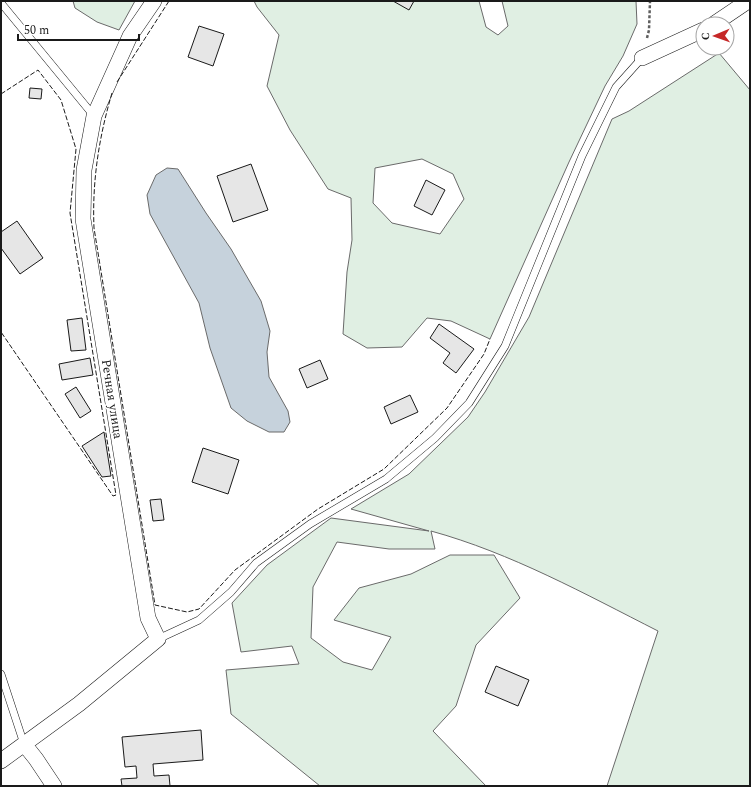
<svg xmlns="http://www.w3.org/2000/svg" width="751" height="787" viewBox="0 0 751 787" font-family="Spectral,serif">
  <rect width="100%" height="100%" fill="#fff"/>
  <!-- green -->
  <path fill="#e0efe3" stroke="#6a6a6a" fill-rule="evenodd" d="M 73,1 L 135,1 L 119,30 L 97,22 L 75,8 Z
    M 254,1 L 479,1 L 486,27 L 498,35 L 508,26 L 502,1 L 636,1 L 637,24 L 623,56 L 605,86 L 569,162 L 490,339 L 451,321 L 427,318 L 402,347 L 367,348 L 343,334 L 347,272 L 352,240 L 351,198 L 328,189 L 290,130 L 267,86 L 279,35 L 257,7 ZM 422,159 L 453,174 L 464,199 L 440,234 L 392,223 L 373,203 L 375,168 Z
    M 719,53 L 750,90 L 750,786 L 607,786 L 658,631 C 585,594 511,553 431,531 L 435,549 L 389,549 L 337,542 L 313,587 L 311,638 L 343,662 L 372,670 L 391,637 L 334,620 L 359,588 L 411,574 L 450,555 L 494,555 L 520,598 L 476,645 L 456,706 L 433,731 L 486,786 L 320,786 L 231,714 L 226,670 L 299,664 L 292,646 L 241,652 L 232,603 L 267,565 L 331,518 L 429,531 L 351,509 L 409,474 L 468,417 L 485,392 L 529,317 L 612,119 L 629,111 Z"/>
  <!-- water -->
  <path fill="#c6d2dc" stroke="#6a6a6a" d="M 167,168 L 178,169 L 206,213 L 231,249 L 261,301 L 270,331 L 267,352 L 269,377 L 288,411 L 290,422 L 284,432 L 269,432 L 247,421 L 231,408 L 210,348 L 199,303 L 150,214 L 147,195 L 156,175 Z"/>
  <!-- building -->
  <path fill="#e6e6e6" stroke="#1a1a1a" d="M 393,1 L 414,1 L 409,10 Z
    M 199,26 L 224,34 L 213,66 L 188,57 Z
    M 30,88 L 42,89 L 41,99 L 29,98 Z
    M 251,164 L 268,210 L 233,222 L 217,176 Z
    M 426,180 L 445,190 L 432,215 L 414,206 Z
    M 17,221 L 43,258 L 20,274 L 1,248 L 1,232 Z
    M 82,318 L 86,350 L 71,351 L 67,320 Z
    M 439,324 L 474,349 L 456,373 L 443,363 L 450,353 L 430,338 Z
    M 90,358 L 93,375 L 62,380 L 59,364 Z
    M 320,360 L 328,379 L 307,388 L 299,369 Z
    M 76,387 L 91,411 L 80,418 L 65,394 Z
    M 410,395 L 418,412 L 391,424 L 384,407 Z
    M 104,432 L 111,476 L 102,477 L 82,446 Z
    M 203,448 L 239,460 L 228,494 L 192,482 Z
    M 161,499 L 164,520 L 153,521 L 150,500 Z
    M 496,666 L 529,680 L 518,706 L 485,692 Z
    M 201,730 L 203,760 L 153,764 L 154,776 L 169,775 L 170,786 L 122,786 L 121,779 L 137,778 L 136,766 L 125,767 L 122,737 Z"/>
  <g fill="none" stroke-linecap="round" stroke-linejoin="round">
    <defs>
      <path id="lane" d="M 1,3 L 94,116
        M 158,639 L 199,620 L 231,592 L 256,563 L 310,524 L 386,479 L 435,438 L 469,403 L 505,346 L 582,156 L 616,87 L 642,58
        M 1,674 L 24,744"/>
      <path id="street" d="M 714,24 L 748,1
        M 642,58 L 703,30
        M 24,744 L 36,759 L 54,786
        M 1,761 L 79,704 L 158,639 L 148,618 L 83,219 L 84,170 L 94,116 L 130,36 L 154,1"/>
    </defs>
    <!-- lane casing -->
    <use href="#lane" stroke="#1a1a1a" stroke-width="8"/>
    <!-- street casing -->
    <use href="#street" stroke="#1a1a1a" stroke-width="16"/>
    <!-- path -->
    <path stroke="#5f5f5f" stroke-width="2.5" stroke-dasharray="3 2" stroke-linecap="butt" d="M 647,38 L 649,30 L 650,1"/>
    <!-- lane -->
    <use href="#lane" stroke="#fff" stroke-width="7"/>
    <!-- street -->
    <use href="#street" stroke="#fff" stroke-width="15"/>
    <!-- fence -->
    <path stroke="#1a1a1a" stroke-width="1" stroke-dasharray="5 2" stroke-linecap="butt" d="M 117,82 L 169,1
      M 112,93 C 99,137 92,181 94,228 L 155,605 L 187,612 L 199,609 L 235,570 L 318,509 L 384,469 L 447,408 L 484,354 L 490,339
      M 1,94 L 38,70 L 61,100 L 76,149 L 70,213 L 116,495 L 113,496 L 1,332"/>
  </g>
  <g text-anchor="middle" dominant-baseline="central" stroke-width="3" stroke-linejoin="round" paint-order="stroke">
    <!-- street labels -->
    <g font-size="13" fill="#1a1a1a" stroke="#fff">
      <text transform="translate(112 399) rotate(81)">Речная улица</text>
    </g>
  </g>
  <!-- border -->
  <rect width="751" height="787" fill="none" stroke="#1a1a1a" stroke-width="4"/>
  <!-- north arrow -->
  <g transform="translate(715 36) rotate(268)"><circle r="19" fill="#ffffff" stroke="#a3a3a3"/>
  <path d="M0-3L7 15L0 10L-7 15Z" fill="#c62828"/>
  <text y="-6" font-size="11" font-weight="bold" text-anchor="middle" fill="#1a1a1a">С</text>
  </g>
  <!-- scale -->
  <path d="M18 34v6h121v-6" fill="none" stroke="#1a1a1a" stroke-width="2"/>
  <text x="24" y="34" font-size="12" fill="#1a1a1a" stroke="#ffffff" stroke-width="3" paint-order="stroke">50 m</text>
</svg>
